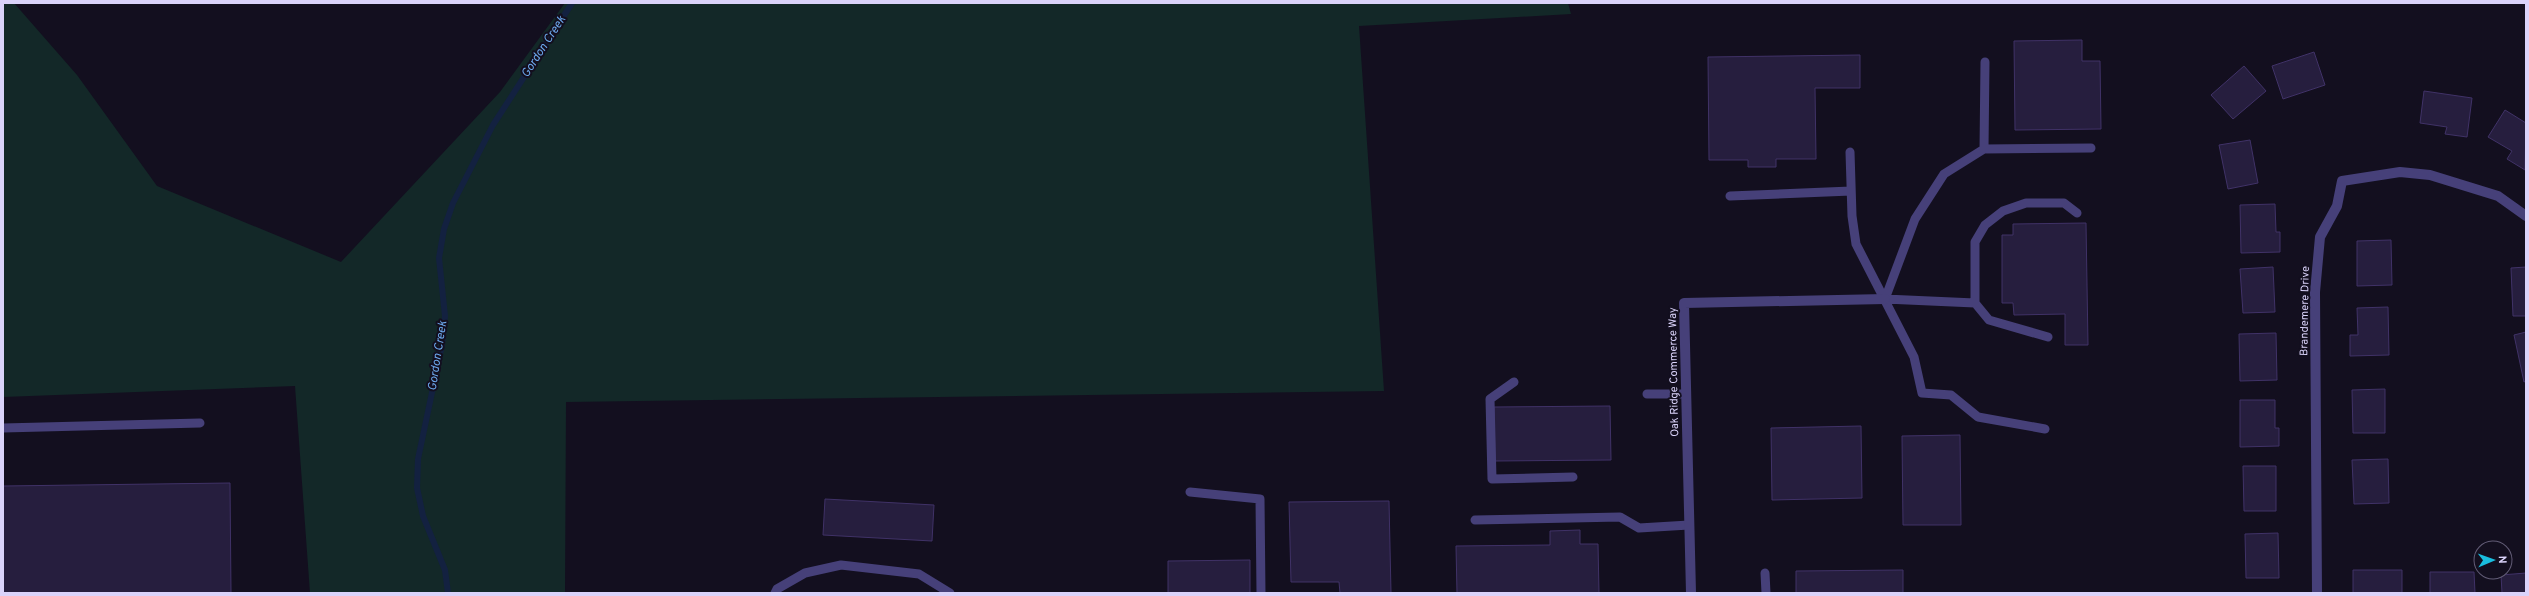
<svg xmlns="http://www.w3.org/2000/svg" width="2529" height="596" viewBox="0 0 2529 596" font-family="Overpass,sans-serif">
  <rect width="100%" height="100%" fill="#130f1f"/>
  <!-- green -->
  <path fill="#132828" d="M 3,3 L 14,3 L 77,75 L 157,186 L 341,262 L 500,92 L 565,3 L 1568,3 L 1571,14 L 1359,26 L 1384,391 L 566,402 L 565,593 L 310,593 L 295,386 L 3,397 Z"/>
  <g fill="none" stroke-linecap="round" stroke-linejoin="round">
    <!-- stream -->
    <path stroke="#132140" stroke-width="6" d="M 448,593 L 445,570 L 423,516 L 417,488 L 418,459 L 442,345 L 445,316 L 439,258 L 444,229 L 453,203 L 493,125 L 572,3"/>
  </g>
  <!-- building -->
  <path fill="#261e3e" stroke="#403267" d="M 2082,40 L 2082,61 L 2100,61 L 2101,129 L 2015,130 L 2014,41 Z
    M 2314,52 L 2325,85 L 2283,99 L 2272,66 Z
    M 1860,55 L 1860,88 L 1815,88 L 1816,159 L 1776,159 L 1776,167 L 1748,167 L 1748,160 L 1709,160 L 1708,57 Z
    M 2244,66 L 2266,91 L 2233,119 L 2211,95 Z
    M 2424,91 L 2472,98 L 2467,137 L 2445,134 L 2447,127 L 2420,123 Z
    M 2505,110 L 2526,123 L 2525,170 L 2507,159 L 2512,151 L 2488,137 Z
    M 2250,140 L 2258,183 L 2228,189 L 2219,145 Z
    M 2275,204 L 2276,232 L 2280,232 L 2280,252 L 2241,253 L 2240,205 Z
    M 2086,223 L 2088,345 L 2065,345 L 2065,314 L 2014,315 L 2013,303 L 2002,303 L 2002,235 L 2013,235 L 2013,224 Z
    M 2391,240 L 2392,285 L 2357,286 L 2357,241 Z
    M 2273,267 L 2275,312 L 2243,313 L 2240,269 Z
    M 2526,267 L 2526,316 L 2513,316 L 2511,268 Z
    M 2388,307 L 2389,355 L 2350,356 L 2350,335 L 2358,335 L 2357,308 Z
    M 2526,332 L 2526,381 L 2524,382 L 2514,335 Z
    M 2276,333 L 2277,380 L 2240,381 L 2239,334 Z
    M 2385,389 L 2385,433 L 2353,433 L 2352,390 Z
    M 2240,400 L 2275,400 L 2275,428 L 2279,428 L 2279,446 L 2240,447 Z
    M 1610,406 L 1611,460 L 1495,461 L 1494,407 Z
    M 1861,426 L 1862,498 L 1772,500 L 1771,428 Z
    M 1960,435 L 1961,525 L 1903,525 L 1902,436 Z
    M 2388,459 L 2389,503 L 2354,504 L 2352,460 Z
    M 2243,466 L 2276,466 L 2276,511 L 2244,511 Z
    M 230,483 L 231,593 L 3,593 L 3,486 Z
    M 825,499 L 934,505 L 932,541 L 823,535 Z
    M 1389,501 L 1391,593 L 1340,593 L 1339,582 L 1291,582 L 1289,502 Z
    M 1580,530 L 1580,544 L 1598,544 L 1599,593 L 1457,593 L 1456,546 L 1550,545 L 1550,531 Z
    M 2278,533 L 2279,578 L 2246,578 L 2245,534 Z
    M 1250,560 L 1250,593 L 1168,593 L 1168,561 Z
    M 1903,570 L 1903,593 L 1796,593 L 1796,571 Z
    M 2353,570 L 2402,570 L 2402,593 L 2353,593 Z
    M 2430,572 L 2474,572 L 2475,593 L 2430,593 Z
    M 2526,573 L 2526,593 L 2502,593 L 2501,575 Z"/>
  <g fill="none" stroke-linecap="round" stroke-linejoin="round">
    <!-- service -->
    <path stroke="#464079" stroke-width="9" d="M 1985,62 L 1984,149 L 2091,148
      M 1850,152 L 1852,216 L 1856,244 L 1914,357 L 1922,393 L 1951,395 L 1978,417 L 2045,429
      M 1730,196 L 1851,191
      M 1885,299 L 1915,219 L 1944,174 L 1984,149
      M 1885,299 L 1975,303
      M 2048,337 L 1989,320 L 1975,303 L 1975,242 L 1985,225 L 2003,211 L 2026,203 L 2064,203 L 2077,213
      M 1514,382 L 1490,399 L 1492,479 L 1573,477
      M 1647,394 L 1686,394
      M 3,428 L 200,423
      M 1190,492 L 1260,499 L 1261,593
      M 1475,520 L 1620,517 L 1639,528 L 1689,525
      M 1765,573 L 1766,593
      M 775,593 L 777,589 L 805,573 L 841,565 L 919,574 L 950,593"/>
    <!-- minor -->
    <path stroke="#464079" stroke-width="10" d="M 1691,593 L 1684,303 L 1885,299
      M 2317,593 L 2315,292 L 2320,237 L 2337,206 L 2342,181 L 2400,172 L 2430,175 L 2498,196 L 2526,216"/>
  </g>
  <g text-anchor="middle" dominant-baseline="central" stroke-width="4" stroke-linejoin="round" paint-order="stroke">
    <!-- street labels -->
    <g font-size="11" fill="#dad3fa" stroke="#130f1f">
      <text transform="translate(2305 311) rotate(-89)">Brandemere Drive</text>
      <text transform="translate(1674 372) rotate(-91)">Oak Ridge Commerce Way</text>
    </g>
    <!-- water labels -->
    <g font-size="12" font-style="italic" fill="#6da9ee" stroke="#130f1f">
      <text transform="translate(544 47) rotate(-57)">Gordon Creek</text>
      <text transform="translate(438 356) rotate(-81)">Gordon Creek</text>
    </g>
  </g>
  <!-- border -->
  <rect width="2529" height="596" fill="none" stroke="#dad3fa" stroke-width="8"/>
  <!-- north arrow -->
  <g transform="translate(2493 560) rotate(88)"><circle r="19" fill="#130f1f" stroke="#635d77"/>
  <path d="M0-3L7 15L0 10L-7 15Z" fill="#1abdde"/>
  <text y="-6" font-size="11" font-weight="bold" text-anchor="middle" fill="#dad3fa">N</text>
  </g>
</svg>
